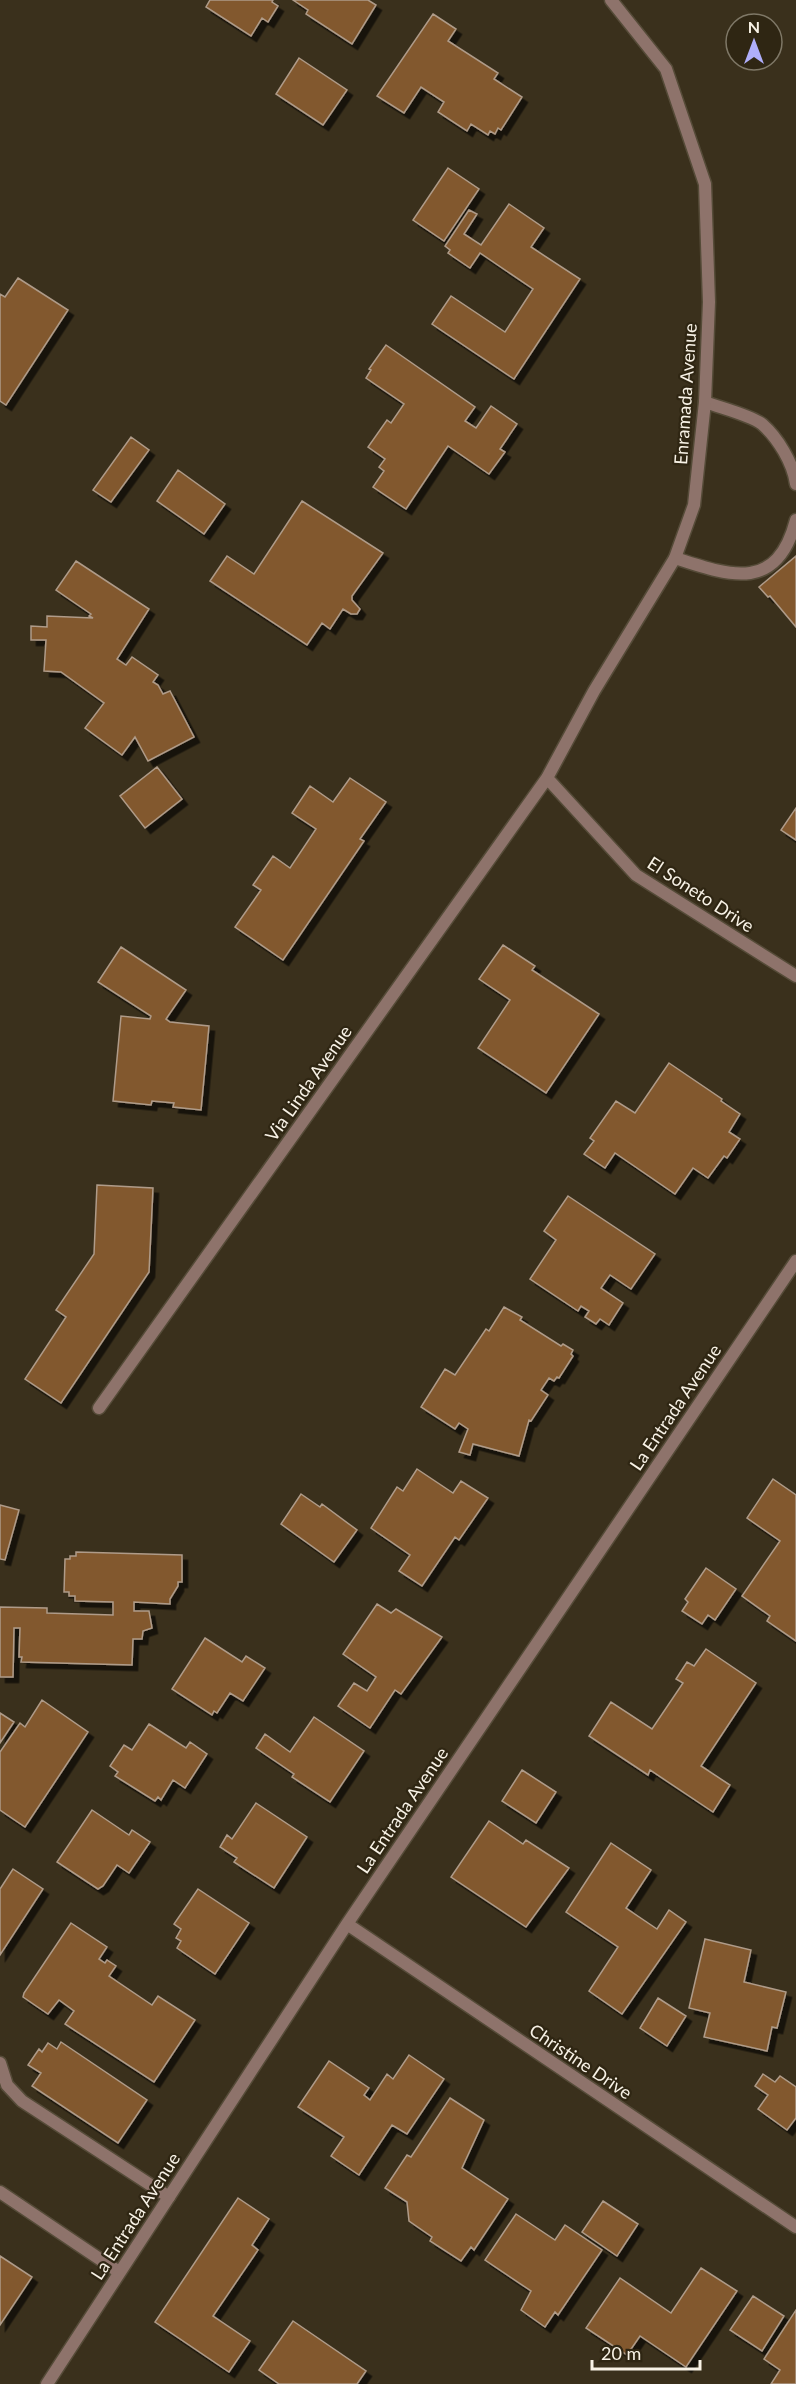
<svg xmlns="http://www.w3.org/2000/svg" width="796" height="2384" viewBox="0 0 796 2384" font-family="Lato,sans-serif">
  <defs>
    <filter id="shadow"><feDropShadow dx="5.5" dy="5.5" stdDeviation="0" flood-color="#0009"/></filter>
  </defs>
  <rect width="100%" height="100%" fill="#3a301c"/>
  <!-- building -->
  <path fill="#82592e" stroke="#af9b89" stroke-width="1.5" filter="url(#shadow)" d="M 210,0 L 273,0 L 272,2 L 278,6 L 268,22 L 262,18 L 251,36 L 206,7 Z
    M 293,0 L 368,0 L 376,5 L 352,44 L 306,14 L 308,10 Z
    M 433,14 L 456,29 L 448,41 L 498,73 L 494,79 L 522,97 L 501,130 L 498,128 L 495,134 L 490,131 L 488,135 L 471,124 L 467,131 L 438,112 L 444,102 L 421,87 L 404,113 L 377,96 Z
    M 299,58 L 347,90 L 323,125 L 276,94 Z
    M 448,168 L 479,189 L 444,241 L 413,220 Z
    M 509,204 L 544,228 L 531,247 L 580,279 L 514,379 L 432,324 L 451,296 L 505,332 L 533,289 L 480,253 L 470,268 L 448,253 L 450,250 L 445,246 L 469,210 L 477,214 L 464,234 L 481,245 Z
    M 18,278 L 68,310 L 6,405 L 0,401 L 0,294 L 5,297 Z
    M 386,345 L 475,407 L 465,421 L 476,428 L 491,406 L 517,424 L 500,449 L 505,452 L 489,474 L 448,446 L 406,509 L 373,487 L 384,471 L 379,467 L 385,459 L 368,447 L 387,420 L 391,423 L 404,404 L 366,378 L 371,370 L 369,369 Z
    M 131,437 L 149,450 L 111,502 L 93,490 Z
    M 178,470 L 225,504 L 204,534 L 157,501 Z
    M 302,501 L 383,553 L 352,596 L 352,600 L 360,609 L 357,614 L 351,614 L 343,609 L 330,629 L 322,623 L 307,645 L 210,581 L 227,556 L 254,574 Z
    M 796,556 L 796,627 L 770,596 L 768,597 L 759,587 Z
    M 76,561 L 149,609 L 117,659 L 126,665 L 132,657 L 158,675 L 153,682 L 158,685 L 163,694 L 170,691 L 194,737 L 148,761 L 135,737 L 122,755 L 85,728 L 104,703 L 61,672 L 44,671 L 46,640 L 31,640 L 31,626 L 47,627 L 47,616 L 93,618 L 89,616 L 91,614 L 56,590 Z
    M 157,767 L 182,799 L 145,828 L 120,796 Z
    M 350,778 L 386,802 L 360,839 L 364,841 L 283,960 L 235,927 L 261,890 L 253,885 L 273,856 L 290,868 L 316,829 L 292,813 L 310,786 L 333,802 Z
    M 796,808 L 796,840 L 781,830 Z
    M 503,945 L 535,966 L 532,970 L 599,1014 L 546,1093 L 478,1048 L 510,1000 L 479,979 Z
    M 121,947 L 186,990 L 166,1019 L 170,1022 L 209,1026 L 201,1110 L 173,1107 L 174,1103 L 152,1101 L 151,1105 L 113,1101 L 121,1016 L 150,1019 L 151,1016 L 98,982 Z
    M 669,1063 L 722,1099 L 721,1101 L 740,1114 L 729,1132 L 740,1139 L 727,1158 L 724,1156 L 708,1178 L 693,1168 L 675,1194 L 615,1153 L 605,1168 L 584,1154 L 594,1141 L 590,1138 L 616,1101 L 635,1113 Z
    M 97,1185 L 153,1188 L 149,1272 L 61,1403 L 25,1379 L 66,1317 L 56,1310 L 94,1254 Z
    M 568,1196 L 655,1254 L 631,1289 L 610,1275 L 601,1288 L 623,1303 L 609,1325 L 600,1319 L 596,1324 L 585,1317 L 589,1311 L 581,1306 L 578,1311 L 530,1279 L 556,1240 L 544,1231 Z
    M 504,1307 L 522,1317 L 520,1320 L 561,1346 L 563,1344 L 573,1350 L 571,1354 L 573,1356 L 559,1378 L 557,1377 L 554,1381 L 549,1378 L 541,1390 L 548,1395 L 531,1421 L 529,1420 L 519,1456 L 473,1444 L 470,1455 L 459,1452 L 468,1429 L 459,1423 L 455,1429 L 421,1407 L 445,1369 L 455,1375 L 486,1329 L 489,1331 Z
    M 417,1469 L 453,1493 L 461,1481 L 488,1498 L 459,1540 L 455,1537 L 422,1586 L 399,1571 L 410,1555 L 371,1528 L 397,1487 L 403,1491 Z
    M 773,1479 L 796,1495 L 796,1641 L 767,1621 L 770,1616 L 742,1596 L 780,1541 L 747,1518 Z
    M 301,1494 L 320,1507 L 322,1504 L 357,1530 L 334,1562 L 281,1524 Z
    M 0,1505 L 19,1510 L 5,1560 L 0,1559 Z
    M 76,1552 L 182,1555 L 182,1582 L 178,1582 L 178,1586 L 170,1599 L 170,1604 L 134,1602 L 134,1611 L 149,1611 L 152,1628 L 143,1631 L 142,1639 L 133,1639 L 132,1665 L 21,1662 L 22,1657 L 19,1657 L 20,1628 L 14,1628 L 13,1677 L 0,1677 L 0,1607 L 47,1608 L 47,1613 L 113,1615 L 113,1602 L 75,1601 L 75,1596 L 69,1596 L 69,1592 L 64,1592 L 65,1559 L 70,1559 L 70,1556 L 76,1556 Z
    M 706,1568 L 736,1589 L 715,1620 L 708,1615 L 702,1624 L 682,1611 L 688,1602 L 685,1599 Z
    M 377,1604 L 391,1613 L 396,1609 L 442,1637 L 401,1694 L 395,1690 L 370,1728 L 338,1706 L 354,1683 L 367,1691 L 376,1677 L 343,1654 Z
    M 205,1638 L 242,1662 L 246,1656 L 265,1668 L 243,1701 L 230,1693 L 217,1713 L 214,1711 L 212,1715 L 172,1689 Z
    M 706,1649 L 756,1683 L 701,1766 L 730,1785 L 713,1812 L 650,1770 L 648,1775 L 589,1736 L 611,1702 L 652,1729 L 683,1683 L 676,1679 L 687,1662 L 694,1666 Z
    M 42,1700 L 88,1732 L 25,1827 L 0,1810 L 0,1752 L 20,1723 L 25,1727 Z
    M 0,1713 L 14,1722 L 0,1743 Z
    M 314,1717 L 364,1751 L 330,1802 L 292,1777 L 294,1774 L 256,1748 L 265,1734 L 290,1752 Z
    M 149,1724 L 186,1748 L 190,1742 L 207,1754 L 185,1788 L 173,1780 L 161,1800 L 158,1797 L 155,1801 L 115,1776 L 118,1772 L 110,1766 L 124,1745 L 132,1750 Z
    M 522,1770 L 556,1792 L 536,1823 L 502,1801 Z
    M 256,1803 L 307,1837 L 274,1888 L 234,1862 L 237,1858 L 220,1847 L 227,1835 L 232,1839 Z
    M 92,1810 L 129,1835 L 132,1830 L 150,1842 L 129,1873 L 117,1865 L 103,1886 L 98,1889 L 57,1862 Z
    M 489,1821 L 523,1844 L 526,1840 L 569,1868 L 526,1927 L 451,1877 Z
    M 611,1843 L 651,1870 L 626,1908 L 657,1929 L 669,1910 L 686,1922 L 622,2014 L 589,1991 L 618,1947 L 566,1912 Z
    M 13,1869 L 43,1889 L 0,1955 L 0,1889 Z
    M 198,1889 L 249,1923 L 215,1974 L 177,1948 L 181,1941 L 176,1938 L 181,1929 L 174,1924 Z
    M 71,1923 L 107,1947 L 99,1959 L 105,1963 L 107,1960 L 116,1966 L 109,1976 L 152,2005 L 158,1996 L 195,2020 L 154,2082 L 65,2024 L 74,2011 L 59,2000 L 48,2014 L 23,1997 L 24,1993 Z
    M 705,1939 L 751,1950 L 744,1982 L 786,1992 L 777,2028 L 772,2027 L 767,2051 L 704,2037 L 710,2013 L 689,2008 Z
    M 658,1998 L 686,2016 L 667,2046 L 640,2028 Z
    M 61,2042 L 147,2100 L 118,2143 L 32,2086 L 41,2073 L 28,2065 L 39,2049 L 42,2052 L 48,2043 L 57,2049 Z
    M 409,2055 L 444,2079 L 407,2134 L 392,2125 L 359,2175 L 331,2156 L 344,2137 L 298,2107 L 329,2061 L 369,2088 L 364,2095 L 370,2100 L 387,2074 L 393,2079 Z
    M 763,2074 L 775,2082 L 780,2076 L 796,2087 L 796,2118 L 787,2130 L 758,2109 L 768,2095 L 755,2086 Z
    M 450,2098 L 484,2120 L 462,2168 L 508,2199 L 474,2250 L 471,2247 L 461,2261 L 430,2241 L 432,2237 L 409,2221 L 407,2202 L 385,2188 L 407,2155 L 411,2157 Z
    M 238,2198 L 269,2219 L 252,2245 L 258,2250 L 213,2316 L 250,2341 L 229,2372 L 155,2322 Z
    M 603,2201 L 638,2224 L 617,2256 L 582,2232 Z
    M 516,2214 L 555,2240 L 565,2225 L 602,2250 L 558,2315 L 555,2312 L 545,2327 L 521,2310 L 531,2291 L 485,2260 Z
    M 0,2256 L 32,2277 L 0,2325 Z
    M 701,2268 L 737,2291 L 686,2367 L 640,2336 L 627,2355 L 586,2328 L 620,2278 L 671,2313 Z
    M 753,2296 L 784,2316 L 762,2351 L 730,2330 Z
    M 796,2310 L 796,2384 L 771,2384 L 780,2370 L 764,2359 Z
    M 293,2321 L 366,2371 L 357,2384 L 279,2384 L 259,2370 Z"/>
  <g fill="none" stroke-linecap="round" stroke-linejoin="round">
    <defs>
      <path id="lane" d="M 705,402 C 721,408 750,415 762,424 C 778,438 793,463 796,484
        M 675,558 C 730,576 777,593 796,520
        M 0,2063 L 7,2085 L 22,2101 L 169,2197
        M 0,2192 L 119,2272"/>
      <path id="street" d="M 547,778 L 636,875 L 796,976
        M 99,1408 L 547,778 L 594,691 L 675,558 L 694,505 L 705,402 L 709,302 L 705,184 L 666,69 L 611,0
        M 347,1924 L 796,2227
        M 47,2384 L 347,1924 L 796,1261"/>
    </defs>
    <!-- lane casing -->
    <use href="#lane" stroke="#554b38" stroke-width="15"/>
    <!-- street casing -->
    <use href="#street" stroke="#554b38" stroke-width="15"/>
    <!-- lane -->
    <use href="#lane" stroke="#8e736b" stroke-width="12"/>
    <!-- street -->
    <use href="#street" stroke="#8e736b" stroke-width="12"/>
  </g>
  <g text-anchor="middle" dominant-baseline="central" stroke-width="4.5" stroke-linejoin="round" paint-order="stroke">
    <!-- street labels -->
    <g font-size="18" fill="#f8f2e6" stroke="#2f2613">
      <text transform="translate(685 394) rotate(-86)">Enramada Avenue</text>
      <text transform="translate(701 894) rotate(33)">El Soneto Drive</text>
      <text transform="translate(308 1083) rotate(-55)">Via Linda Avenue</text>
      <text transform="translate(675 1407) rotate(-56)">La Entrada Avenue</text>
      <text transform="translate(402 1810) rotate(-56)">La Entrada Avenue</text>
      <text transform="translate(581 2061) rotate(34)">Christine Drive</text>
      <text transform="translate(135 2216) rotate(-57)">La Entrada Avenue</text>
    </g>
  </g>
  <!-- north arrow -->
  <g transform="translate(754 42)"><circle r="28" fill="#2f2613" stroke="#7f7867" stroke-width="1.5"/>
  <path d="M0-4.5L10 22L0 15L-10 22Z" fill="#afaefa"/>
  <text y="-9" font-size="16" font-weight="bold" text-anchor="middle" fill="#f8f2e6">N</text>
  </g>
  <!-- scale -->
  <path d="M592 2360v9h108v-9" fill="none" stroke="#f8f2e6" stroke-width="3"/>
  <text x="601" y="2360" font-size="18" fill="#f8f2e6" stroke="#2f2613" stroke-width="4.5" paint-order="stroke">20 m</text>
</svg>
